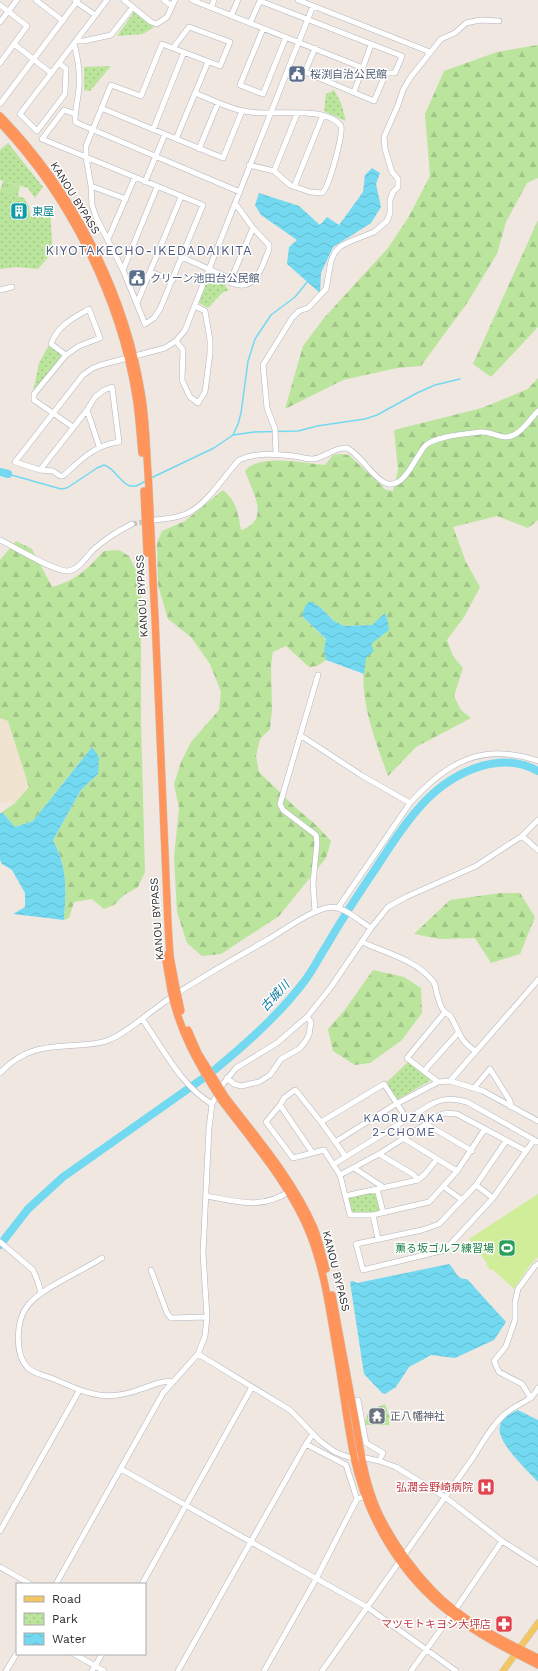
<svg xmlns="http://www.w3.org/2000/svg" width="538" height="1671" viewBox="0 0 538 1671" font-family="'Work Sans','Noto Sans JP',sans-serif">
  <defs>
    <pattern id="grass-tufts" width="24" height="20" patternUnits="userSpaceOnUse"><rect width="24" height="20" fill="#bbe59d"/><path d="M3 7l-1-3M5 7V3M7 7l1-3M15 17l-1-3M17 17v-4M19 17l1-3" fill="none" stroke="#a1c588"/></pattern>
    <pattern id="forest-firs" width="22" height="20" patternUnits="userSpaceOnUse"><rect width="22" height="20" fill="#bbe59d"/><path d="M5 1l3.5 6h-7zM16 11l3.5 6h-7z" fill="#a1c588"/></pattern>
    <pattern id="park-dots" width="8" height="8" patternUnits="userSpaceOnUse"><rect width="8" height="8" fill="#bbe59d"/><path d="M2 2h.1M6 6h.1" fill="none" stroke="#a1c588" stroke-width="1.8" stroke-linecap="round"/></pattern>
    <pattern id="water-waves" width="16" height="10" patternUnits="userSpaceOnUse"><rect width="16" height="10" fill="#73d9f1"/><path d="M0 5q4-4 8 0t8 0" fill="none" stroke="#64bbcf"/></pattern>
  </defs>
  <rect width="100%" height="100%" fill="#efe7e0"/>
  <!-- education -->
  <path fill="#f0e3d0" d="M 0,718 L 8,721 L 29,787 L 15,803 L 0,803 Z"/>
  <!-- grass -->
  <path fill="url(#grass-tufts)" d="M 3,181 L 20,186 L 18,196 L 0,191 Z"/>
  <!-- forest -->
  <path fill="url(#forest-firs)" d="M 538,45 L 538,178 L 527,183 L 506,222 L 497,254 L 467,303 L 421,366 L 397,368 L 343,380 L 285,409 L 303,346 L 324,318 L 388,248 L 408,218 L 430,176 L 425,114 L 444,71 L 497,52 Z
    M 538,220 L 538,327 L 491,377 L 473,364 Z
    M 538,378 L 538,520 L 528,528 L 497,516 L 453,527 L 466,562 L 480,587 L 464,617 L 447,640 L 453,656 L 463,668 L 454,696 L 461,710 L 471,718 L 416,747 L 388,776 C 375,739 352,684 370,645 C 373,640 380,638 384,634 C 386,631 387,625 388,622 L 385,614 L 372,625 L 344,626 L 334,621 L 321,608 L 302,616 L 326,640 L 324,649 L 326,660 L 317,666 L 309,667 L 286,646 L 273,652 L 271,665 L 272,710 L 270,729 L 260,739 L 256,756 L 259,772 L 296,808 L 316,825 L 331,841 L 326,858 L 279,916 L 221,954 L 202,956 L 187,943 L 177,912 L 174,857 L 179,808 L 174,784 L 181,762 L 191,742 L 219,710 L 221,692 L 210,664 L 191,637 L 168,619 L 158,585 L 157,543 L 162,531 L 185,521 L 223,490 C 237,502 238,513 241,530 C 271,520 253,493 245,471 C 259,453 305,463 325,465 L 333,455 L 340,454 L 349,455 L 386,490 L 393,491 L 398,470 L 394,430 L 482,408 L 528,389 Z
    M 16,541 L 32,549 L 52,587 C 77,580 87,569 104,551 L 119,550 L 129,556 L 141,580 L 141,723 L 145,872 L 138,887 L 124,895 L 114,905 L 104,909 L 92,899 L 74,902 L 69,918 L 64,920 C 66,889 68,867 53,840 L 81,790 L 98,774 L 92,747 L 33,821 L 15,827 L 2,812 L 15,803 L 29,787 L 8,721 L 0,718 L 0,560 Z
    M 500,893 L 520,893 L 535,917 L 520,954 L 491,963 L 475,938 L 440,939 L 414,934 L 450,900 Z
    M 373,970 L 404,977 L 421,988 L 422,1013 L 402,1040 L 370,1063 L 355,1065 L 333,1051 L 328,1029 L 344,1011 Z
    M 385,1404 L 390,1419 L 389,1425 L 365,1425 L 365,1422 L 369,1411 Z"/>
  <!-- park -->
  <path fill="url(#park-dots)" d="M 134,12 L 154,27 L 143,34 L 117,36 Z
    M 111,66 L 90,91 L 84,90 L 84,67 Z
    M 334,90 L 341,103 L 346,121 L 324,111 L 326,94 Z
    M 8,143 L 43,187 L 35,198 L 28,188 L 0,180 L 0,150 Z
    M 0,191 L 24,198 L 29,206 L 30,217 L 37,213 L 50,211 L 52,240 L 51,254 L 38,269 L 17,267 L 0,269 Z
    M 212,274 L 228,281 L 225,286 L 229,290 L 222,293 L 208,308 L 199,303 L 209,276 Z
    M 49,345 L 62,356 L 33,392 L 39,363 Z
    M 409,1061 L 431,1080 L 397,1100 L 387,1082 Z
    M 376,1193 L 380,1209 L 375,1213 L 351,1213 L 347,1197 Z"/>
  <!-- pitch -->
  <path fill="#d0ed99" d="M 538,1194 L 538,1257 L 530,1265 L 514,1289 L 492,1269 L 490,1270 L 486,1264 L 487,1263 L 469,1239 Z"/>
  <!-- water -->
  <path fill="url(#water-waves)" d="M 372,168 L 380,173 L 376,184 L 381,207 L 371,223 L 333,247 L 321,273 L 320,293 L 287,264 L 289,247 L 297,240 L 261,215 L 255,205 L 259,193 L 299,206 L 320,225 L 327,217 L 339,225 L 363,192 L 365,175 Z
    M 310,601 L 321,608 L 334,621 L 344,626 L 372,625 L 385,613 L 388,622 L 389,630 L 371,644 L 374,651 L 366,658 L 364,674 L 326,660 L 324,649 L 326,639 L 302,616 L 305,606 Z
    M 92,747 L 99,757 L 98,774 L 81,790 L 53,840 C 68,869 66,888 64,920 L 13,914 L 25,907 L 25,893 L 12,870 L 2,864 L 0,860 L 0,814 L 2,812 L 15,827 L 33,821 Z
    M 449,1264 C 456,1270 456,1280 467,1279 L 506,1322 L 494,1340 L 455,1358 L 431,1355 L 424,1359 L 409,1367 L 396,1387 L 385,1394 L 382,1393 L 364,1374 L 350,1282 L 353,1281 L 357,1283 Z
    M 518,1410 L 538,1420 L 538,1482 C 528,1471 495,1441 500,1426 C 502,1418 511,1413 518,1410 Z"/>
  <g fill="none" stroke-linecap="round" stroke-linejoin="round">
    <!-- stream -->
    <path stroke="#73d9f1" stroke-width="1.5" d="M 233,435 L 254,432 L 298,431 L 317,426 L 365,419 L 377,415 L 417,393 L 435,385 L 460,379
      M 8,474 L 61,489 L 67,488 L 97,468 L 104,465 C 115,468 119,482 130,486 L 136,486 L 146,481
      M 151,478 L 214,448 L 233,435 L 238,424 L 241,413 L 248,361 L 255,339 L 271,315 L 295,297 L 308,281"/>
    <!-- river -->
    <path stroke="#73d9f1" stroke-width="8" d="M 0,472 L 8,474
      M 0,1245 L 28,1209 L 63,1177 L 212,1072 C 244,1046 278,1016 303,983 C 312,972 319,957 327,945 C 342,919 359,893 376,868 C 389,848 402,827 418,809 C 446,776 496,748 538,771"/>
    <!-- minor-tunnel -->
    <path stroke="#c8c2bc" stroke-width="5" stroke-dasharray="5 2.5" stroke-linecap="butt" d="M 132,524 L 149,521"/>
    <defs>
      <path id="minor" d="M 36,0 L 63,21
        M 124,0 L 151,22 L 157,24 L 167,17 L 175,0
        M 164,0 L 169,4 L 173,4
        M 192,0 L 363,68
        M 298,0 L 430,52
        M 75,1 L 95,15
        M 0,5 L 27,26 L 0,63
        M 211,8 L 214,0
        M 231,16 L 238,0
        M 0,22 L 17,0
        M 250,23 L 260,1 L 402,56 L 395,73 L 386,73 L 374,101 L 305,72 L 315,48
        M 263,29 L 240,85 L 263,94 L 286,37
        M 76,41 L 84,41 L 111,35 L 133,7
        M 14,44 L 51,73
        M 74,44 C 78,58 80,73 79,88 C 78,99 75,110 75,121 L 77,123 L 240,192
        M 59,63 L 66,69 L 65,94 L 37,131 L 20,114 L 107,0
        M 354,92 L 371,45
        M 195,93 C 213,100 231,110 250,112 C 274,116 326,105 341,126 C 343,135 329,188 322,193 L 310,192 L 290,185 L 274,171 L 249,165
        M 0,104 L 78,0
        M 101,108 L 223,158 L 242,111
        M 75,114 L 64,110 L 42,139 L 203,205 L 160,309 L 154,318 L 145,324 L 123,270 L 96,217 L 92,205 L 91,186 L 86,157 L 86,146 L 111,85 L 141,96 L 162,44 L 220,66 L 230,42 L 189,27 L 173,48
        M 153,130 L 184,52
        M 176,139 L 208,62
        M 199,149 L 218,103
        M 274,171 L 297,114
        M 145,182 L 165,134
        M 91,186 L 126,199
        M 294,187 L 323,115
        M 108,239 L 135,177
        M 182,257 L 231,279 L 231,283 C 256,293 262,267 269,249 L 269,245 L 253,228 L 235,203
        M 123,270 L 157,187
        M 150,272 L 173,280
        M 231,279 L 253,228
        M 0,290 L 12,287
        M 137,303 L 181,197
        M 176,341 L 183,350 L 182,380 L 190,397 L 198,403 L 205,392 L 210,353 L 210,340 L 205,311 L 195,306
        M 66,355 L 51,344 C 58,325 72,319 89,309 L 100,338 L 79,346 L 66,355 L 34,394 L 34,400 L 73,427
        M 87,410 L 99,446
        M 276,454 L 275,429 L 267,408 L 263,365 L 292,318 L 299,311 L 308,308 L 326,289 L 331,261 L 335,252 L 341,246 L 351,241 L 374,232 L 387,221 L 390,213 L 390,200 L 393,192 L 398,187 L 398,179 L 392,172 L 385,149 L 384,137 L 398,105 L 403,90 L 410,78 L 441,39 L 455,33 L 466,23 L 480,20 L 499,21
        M 40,470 L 87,410 L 95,397 L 104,390 L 112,387 L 119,442 C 94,445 81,460 63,476 L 60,476 L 53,471 L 40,470 L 15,462 L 83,375 L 93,368 L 101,365 L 165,348 L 176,341 L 185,330 L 313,6
        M 155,520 C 166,519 176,518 186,514 C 207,505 224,476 239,460 C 257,452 275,454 294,456 C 300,457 306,459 312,459 C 324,459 333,447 347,448 C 362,456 370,475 385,483 C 404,491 415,457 425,446 C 434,436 467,434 480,432 C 490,431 497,437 506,437 C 519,437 530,419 538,411
        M 0,540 C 15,547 53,571 67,571 C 78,571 87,556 93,550 C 105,539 118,531 132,524
        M 300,735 L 361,775 L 410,803
        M 522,836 L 538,850
        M 338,908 L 410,803 C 447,762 482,742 538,761
        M 315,912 L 313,883 L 317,843 L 316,835 L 283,810 L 280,804 L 318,675
        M 362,942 C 386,953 414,959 432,980 C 437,985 435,991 438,997 C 439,1001 441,1008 444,1011 C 446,1014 449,1014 451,1017 C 459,1031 460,1042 476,1051
        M 142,1019 C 163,1048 181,1086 212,1104
        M 424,1071 L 458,1033
        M 0,1073 C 24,1047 46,1047 80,1045 C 89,1044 100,1044 109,1040 C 128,1032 143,1017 159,1006 C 193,981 231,961 267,940 C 286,929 305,914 326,908 C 341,903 359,921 371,928
        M 227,1078 L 234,1084 L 241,1086 L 259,1082 L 270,1075 L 281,1059 L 299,1049 L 305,1042 L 309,1035 L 311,1022 L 307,1017
        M 450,1081 L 538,980
        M 438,1082 L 407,1058 L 445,1012
        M 474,1088 L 490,1069 L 510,1101 L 511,1107
        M 280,1105 L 312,1152
        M 321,1122 L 384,1084 L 407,1119
        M 426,1124 L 472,1151
        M 395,1127 L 403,1138 L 457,1171
        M 506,1141 L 476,1185 L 439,1224 L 422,1230 L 356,1244 L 363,1270 L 445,1250 L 493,1198 L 534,1140
        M 335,1142 L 396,1104 L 438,1082 L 450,1081 L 483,1091 L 538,1121
        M 379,1154 L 414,1175 L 418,1180
        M 346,1157 L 321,1122 L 298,1093 L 295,1090 L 284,1098 L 280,1105 L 266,1122 L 293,1158 L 324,1150 L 340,1175 L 350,1215 L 373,1215 L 429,1202 L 457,1171 L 484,1130
        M 334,1164 L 430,1105 C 442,1098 453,1098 467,1102 L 538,1142
        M 354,1168 L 383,1187
        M 340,1175 L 379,1154 L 440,1115 L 446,1113 L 457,1114 L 526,1151
        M 476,1185 L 493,1198
        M 444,1187 L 462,1200
        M 377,1189 L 383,1212
        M 207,1196 C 237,1202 264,1210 291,1190
        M 345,1196 L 418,1180 L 425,1174 L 437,1159
        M 373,1215 L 378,1239
        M 0,1242 L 33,1270 L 38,1282 L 41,1293
        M 102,1258 C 82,1271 42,1288 28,1305 C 16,1320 14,1354 28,1368 C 35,1374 43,1375 51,1378 C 67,1384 81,1393 99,1395 C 113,1397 128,1394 141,1389 C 152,1386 161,1380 173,1382
        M 151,1270 L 167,1313 L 171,1318 L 207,1317
        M 198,1354 L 290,1410 L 320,1441 L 335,1452 L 348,1457 L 366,1458 L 379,1461 L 396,1467 L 445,1497 L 502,1541 L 538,1564
        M 531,1398 L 522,1384 L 499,1372 L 494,1361 L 506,1346 L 515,1320 L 515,1302 L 518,1289 L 535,1266 L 538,1264
        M 358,1400 L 366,1443 L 383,1453 L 379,1461
        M 306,1444 L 346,1465 L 357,1499
        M 121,1469 L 367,1607 L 456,1671
        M 0,1531 L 79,1391
        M 0,1567 L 30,1584
        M 56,1584 L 163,1393 L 198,1354 L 205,1336 L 207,1317 L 203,1253 L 209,1128 L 212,1104 L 223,1084 L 236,1068 L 277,1043 L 307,1017 L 331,987 L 371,928 L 388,907 L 406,897 L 476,866 L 522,836 L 538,820
        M 142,1584 L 252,1387
        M 455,1610 L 502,1541
        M 74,1654 L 104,1671
        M 6,1671 L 17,1653
        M 92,1671 L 102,1654
        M 178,1671 L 306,1444 L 313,1434
        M 264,1671 L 316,1579 L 357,1499 L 366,1496
        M 322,1671 L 472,1459 C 482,1444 491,1426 505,1414 C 516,1404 531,1402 538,1388
        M 411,1671 L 452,1614"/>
      <path id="major" d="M 503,1671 L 538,1623"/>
      <path id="highway" d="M 0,116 C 72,190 124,290 141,392 C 146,419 146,446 148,473 C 151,521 152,569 155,617 C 159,719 163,821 168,924 L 170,956 L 176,988
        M 0,123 C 69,195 120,297 136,396 C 139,414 140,434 142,453
        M 144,491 L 147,553
        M 165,955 L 171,990
        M 226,1098 C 258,1139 293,1180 314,1228 C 319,1241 322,1255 326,1269
        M 222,1101 C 252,1141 292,1187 310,1234 C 325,1272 330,1313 337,1353 C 343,1388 347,1423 354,1457 C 367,1518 402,1578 453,1615 C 479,1635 509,1650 538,1665
        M 332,1295 C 340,1336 347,1378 355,1419 C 361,1455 366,1492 384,1524 C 397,1548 413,1570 432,1590 C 460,1620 501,1640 538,1658"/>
    </defs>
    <!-- minor casing -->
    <use href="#minor" stroke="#b0b4be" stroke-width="6"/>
    <!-- major casing -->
    <use href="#major" stroke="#c9c9c9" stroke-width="7"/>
    <!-- highway casing -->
    <use href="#highway" stroke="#c9c9c9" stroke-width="8"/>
    <!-- minor -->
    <use href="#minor" stroke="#fff" stroke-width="5"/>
    <!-- major -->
    <use href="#major" stroke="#f3c661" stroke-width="6"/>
    <!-- highway -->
    <use href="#highway" stroke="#ff955b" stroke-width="7"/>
    <defs>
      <path id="highway-bridge" d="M 176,988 L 181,1011
        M 171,990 C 179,1031 199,1066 222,1101
        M 188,1030 L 198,1053 L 226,1098"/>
    </defs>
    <!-- highway-bridge casing -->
    <use href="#highway-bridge" stroke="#c9c9c9" stroke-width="8" stroke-linecap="butt"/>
    <!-- highway-bridge -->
    <use href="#highway-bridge" stroke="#ff955b" stroke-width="7"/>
  </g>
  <!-- icons -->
  <defs>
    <symbol id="civic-square" viewBox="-11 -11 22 22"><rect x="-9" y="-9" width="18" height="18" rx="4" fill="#5c6f8a" stroke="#fff"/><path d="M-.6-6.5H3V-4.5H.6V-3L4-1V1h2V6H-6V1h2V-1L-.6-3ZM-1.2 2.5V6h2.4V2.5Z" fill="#fff"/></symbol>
    <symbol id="building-square" viewBox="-11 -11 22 22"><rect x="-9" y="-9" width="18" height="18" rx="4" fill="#0f9aa8" stroke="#fff"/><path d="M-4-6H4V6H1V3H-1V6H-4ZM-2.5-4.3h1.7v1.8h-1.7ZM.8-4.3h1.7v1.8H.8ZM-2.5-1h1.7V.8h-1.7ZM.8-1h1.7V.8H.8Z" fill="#fff"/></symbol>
    <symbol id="stadium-square" viewBox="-11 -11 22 22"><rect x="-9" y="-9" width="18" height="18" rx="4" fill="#2e9e5b" stroke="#fff"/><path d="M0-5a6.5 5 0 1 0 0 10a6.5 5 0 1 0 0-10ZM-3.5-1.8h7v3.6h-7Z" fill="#fff"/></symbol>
    <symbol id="temple-square" viewBox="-11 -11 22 22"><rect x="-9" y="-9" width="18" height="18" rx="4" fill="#6b7280" stroke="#fff"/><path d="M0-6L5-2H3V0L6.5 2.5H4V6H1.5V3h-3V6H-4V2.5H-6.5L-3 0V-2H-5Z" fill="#fff"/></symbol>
    <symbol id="hospital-square" viewBox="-11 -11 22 22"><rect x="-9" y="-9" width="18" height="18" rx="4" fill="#e0444e" stroke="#fff"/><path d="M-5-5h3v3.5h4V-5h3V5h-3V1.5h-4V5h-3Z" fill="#fff"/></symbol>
    <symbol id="pharmacy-square" viewBox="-11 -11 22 22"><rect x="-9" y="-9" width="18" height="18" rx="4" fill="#e0444e" stroke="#fff"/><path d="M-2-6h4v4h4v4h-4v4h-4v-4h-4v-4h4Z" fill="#fff"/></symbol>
  </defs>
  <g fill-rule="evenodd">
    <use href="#civic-square" x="287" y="64" width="20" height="20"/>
    <use href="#building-square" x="9" y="201" width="20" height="20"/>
    <use href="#civic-square" x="127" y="268" width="20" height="20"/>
    <use href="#stadium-square" x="497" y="1238" width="20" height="20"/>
    <use href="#temple-square" x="367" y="1406" width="20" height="20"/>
    <use href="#hospital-square" x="476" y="1477" width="20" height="20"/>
    <use href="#pharmacy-square" x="494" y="1614" width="20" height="20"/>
  </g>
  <g text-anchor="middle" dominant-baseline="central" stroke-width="3" stroke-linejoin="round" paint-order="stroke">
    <!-- service labels -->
    <g font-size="11" fill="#4e5e75" stroke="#fff" text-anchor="start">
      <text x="310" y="74">桜渕自治公民館</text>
      <text x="150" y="278">クリーン池田台公民館</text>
    </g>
    <!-- street labels -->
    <g font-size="11" fill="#2e2e2e" stroke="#fff">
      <text transform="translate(75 198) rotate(58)">KANOU BYPASS</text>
      <text transform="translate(142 596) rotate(-93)">KANOU BYPASS</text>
      <text transform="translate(157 919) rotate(-94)">KANOU BYPASS</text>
      <text transform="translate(336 1271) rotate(76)">KANOU BYPASS</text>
    </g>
    <!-- culture labels -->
    <g font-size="11" fill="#0d838f" stroke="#fff" text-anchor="start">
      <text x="32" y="211">東屋</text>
    </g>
    <!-- leisure labels -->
    <g font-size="11" fill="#27864d" stroke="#fff" text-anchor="end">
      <text x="494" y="1248">薫る坂ゴルフ練習場</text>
    </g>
    <!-- worship labels -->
    <g font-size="11" fill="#5b616d" stroke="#fff" text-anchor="start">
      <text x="390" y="1416">正八幡神社</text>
    </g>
    <!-- health labels -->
    <g font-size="11" fill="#be3a42" stroke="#fff" text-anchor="end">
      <text x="473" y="1487">弘潤会野崎病院</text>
      <text x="491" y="1624">マツモトキヨシ大坪店</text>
    </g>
    <!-- water labels -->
    <g font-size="12" font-style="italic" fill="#0c7ba3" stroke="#fff">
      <text transform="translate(275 996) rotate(-47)">古城川</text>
    </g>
    <!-- neighbourhood labels -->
    <g font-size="12" letter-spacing="1" fill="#4c5a80" stroke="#fff">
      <text x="404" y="1118">KAORUZAKA<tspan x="404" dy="14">2-CHOME</tspan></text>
    </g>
    <!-- quarter labels -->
    <g font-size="13" letter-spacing="1" fill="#4c5a80" stroke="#fff">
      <text x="149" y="250">KIYOTAKECHO-IKEDADAIKITA</text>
    </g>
  </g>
  <!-- legend -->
  <rect x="16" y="1583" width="130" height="72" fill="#ffffff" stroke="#ababab"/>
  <rect x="24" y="1596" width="20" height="6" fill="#f3c661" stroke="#ababab"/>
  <text x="52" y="1603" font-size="12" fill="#2e2e2e">Road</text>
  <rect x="24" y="1613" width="20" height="12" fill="url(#park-dots)" stroke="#ababab"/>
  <text x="52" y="1623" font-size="12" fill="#2e2e2e">Park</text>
  <rect x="24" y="1633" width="20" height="12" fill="url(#water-waves)" stroke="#ababab"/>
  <text x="52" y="1643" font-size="12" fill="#2e2e2e">Water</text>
</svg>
